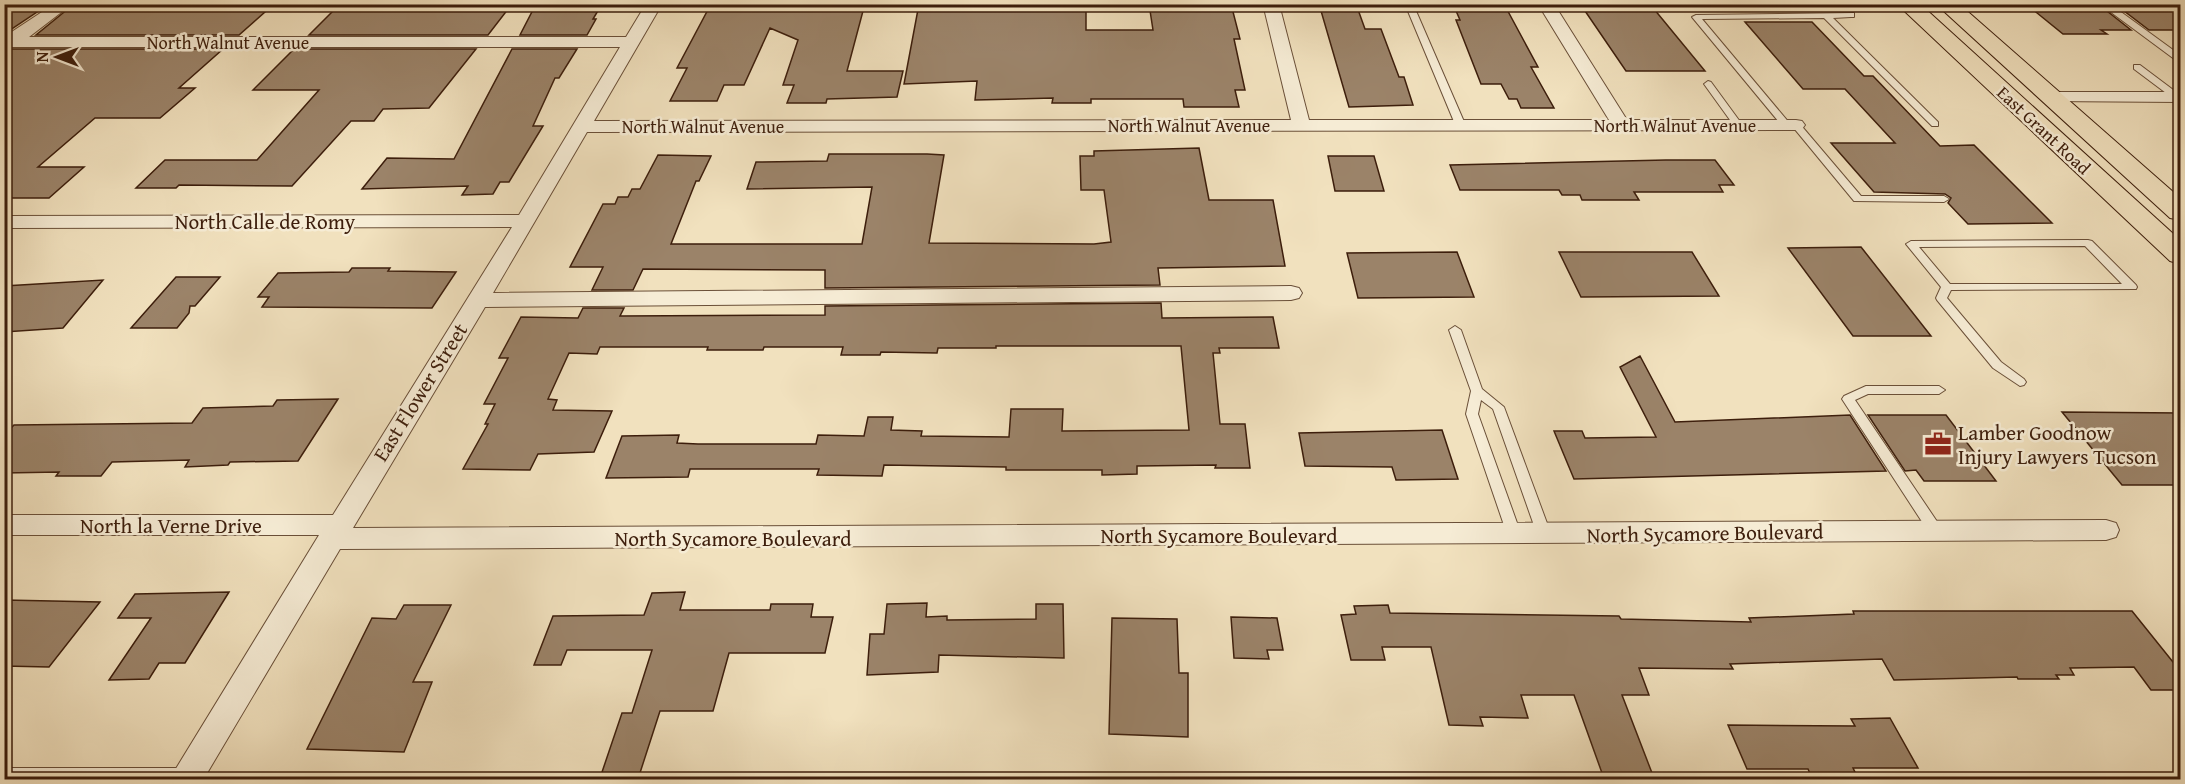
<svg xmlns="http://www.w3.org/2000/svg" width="2185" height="784" viewBox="0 0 2185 784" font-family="'Gentium Book Plus',serif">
  <rect width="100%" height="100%" fill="#f1e1be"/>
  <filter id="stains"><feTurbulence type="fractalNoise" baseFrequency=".00333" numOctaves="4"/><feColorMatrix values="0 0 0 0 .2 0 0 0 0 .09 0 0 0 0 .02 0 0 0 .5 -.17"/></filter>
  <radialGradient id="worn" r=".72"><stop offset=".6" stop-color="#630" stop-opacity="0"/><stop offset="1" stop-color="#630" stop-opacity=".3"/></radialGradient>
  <!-- building -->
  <path fill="#9b8369" stroke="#3d1e0c" stroke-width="1.5" d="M 4,4 L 49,4 L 4,34 Z
    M 74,4 L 274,4 L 239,35 L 36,35 Z
    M 340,4 L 512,4 L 488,35 L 309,35 Z
    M 536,4 L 602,4 L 593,19 L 596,19 L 587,35 L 520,35 Z
    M 711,4 L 758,4 L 755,9 L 773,9 L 772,11 L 863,11 L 847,71 L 903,71 L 897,97 L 827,99 L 826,103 L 787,103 L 794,85 L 783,85 L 798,40 L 770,28 L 744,85 L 724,85 L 717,101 L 670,101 L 687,68 L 677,68 Z
    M 919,4 L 1086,4 L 1086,30 L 1153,30 L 1149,4 L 1231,4 L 1240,39 L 1234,39 L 1245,90 L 1235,90 L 1239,107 L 1184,107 L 1183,99 L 1091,99 L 1091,103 L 1052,103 L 1053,98 L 975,100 L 977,81 L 904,84 Z
    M 1319,4 L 1356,4 L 1365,29 L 1381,29 L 1399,77 L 1404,77 L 1413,105 L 1349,107 Z
    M 1453,4 L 1504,4 L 1538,67 L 1531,67 L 1554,108 L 1521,108 L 1517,99 L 1509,99 L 1501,84 L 1481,84 L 1456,20 L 1460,20 Z
    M 2026,4 L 2098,4 L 2131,30 L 2101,30 L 2107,34 L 2063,34 Z
    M 2115,4 L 2181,4 L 2181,30 L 2149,30 Z
    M 1583,8 L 1654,9 L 1705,71 L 1626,71 Z
    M 1745,22 L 1812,22 L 1864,76 L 1873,76 L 1940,146 L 1974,145 L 2052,223 L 1968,224 L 1948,203 L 1951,198 L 1945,194 L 1874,192 L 1831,143 L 1895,143 L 1845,89 L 1803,89 Z
    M 4,49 L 223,49 L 179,88 L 195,88 L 160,118 L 95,118 L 38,167 L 84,167 L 49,198 L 4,198 Z
    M 294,49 L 476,49 L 429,108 L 383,109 L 374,121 L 351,121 L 292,186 L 179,185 L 176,188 L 136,188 L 165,160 L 257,160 L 319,90 L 253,90 Z
    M 512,49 L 577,49 L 559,78 L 555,78 L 533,126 L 543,126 L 509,182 L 500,182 L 493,194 L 462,195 L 468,186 L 362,189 L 387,158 L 454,159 Z
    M 1199,148 L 1209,200 L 1273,200 L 1285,266 L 1158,268 L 1160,285 L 825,288 L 825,270 L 643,269 L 633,290 L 592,290 L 603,267 L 570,267 L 603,204 L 615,204 L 618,197 L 628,197 L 632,189 L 640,189 L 658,155 L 711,156 L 699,181 L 696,181 L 671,244 L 862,244 L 872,187 L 747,189 L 756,162 L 827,161 L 829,154 L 927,154 L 944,155 L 929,243 L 1094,244 L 1111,242 L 1104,190 L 1081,190 L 1080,156 L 1094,156 L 1094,151 Z
    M 1328,156 L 1374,156 L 1384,191 L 1335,191 Z
    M 1666,160 L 1715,160 L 1734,185 L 1719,185 L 1723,192 L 1634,192 L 1639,200 L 1582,200 L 1580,195 L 1562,195 L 1559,190 L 1460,190 L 1450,165 Z
    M 1861,247 L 1931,336 L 1853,336 L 1788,248 Z
    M 1457,252 L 1474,297 L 1358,298 L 1347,253 Z
    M 1559,252 L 1692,252 L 1719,296 L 1581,297 Z
    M 352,268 L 390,268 L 388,271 L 456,272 L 432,308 L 262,307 L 269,297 L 258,297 L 278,273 L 349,272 Z
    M 176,277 L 220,277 L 195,306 L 190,306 L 189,313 L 177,328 L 131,328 Z
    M 103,280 L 63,328 L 4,332 L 4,286 Z
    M 1161,303 L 1162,318 L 1273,317 L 1279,348 L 1219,348 L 1220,353 L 1213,353 L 1220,424 L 1245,424 L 1250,468 L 1215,468 L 1216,465 L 1137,466 L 1137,474 L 1102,475 L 1102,470 L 1006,470 L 1006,467 L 884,465 L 882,476 L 817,475 L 819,469 L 690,469 L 688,477 L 606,478 L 622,436 L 679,435 L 677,443 L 698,444 L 816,444 L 818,435 L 864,436 L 868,417 L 893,417 L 891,430 L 922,431 L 921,436 L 1009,437 L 1011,409 L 1063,409 L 1062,431 L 1189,430 L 1181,346 L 996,346 L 996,348 L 938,348 L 937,353 L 881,352 L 880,355 L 841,355 L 843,347 L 764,347 L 763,350 L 707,350 L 708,347 L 600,347 L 597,354 L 569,353 L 548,399 L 557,400 L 553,410 L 612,411 L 594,452 L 538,454 L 530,470 L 463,469 L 488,424 L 485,424 L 495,404 L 484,404 L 508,358 L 499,358 L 521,317 L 578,318 L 583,308 L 624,308 L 620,316 L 825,315 L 825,306 Z
    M 1640,356 L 1675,422 L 1850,415 L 1886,471 L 1574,479 L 1554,431 L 1582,431 L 1585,438 L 1656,437 L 1620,367 Z
    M 338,399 L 298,461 L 230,462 L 228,465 L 185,467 L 189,460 L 112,462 L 101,476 L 56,476 L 59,472 L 4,473 L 4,435 L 14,425 L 192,423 L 203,408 L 273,406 L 277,400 Z
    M 2062,412 L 2181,413 L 2181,485 L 2122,485 Z
    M 1868,415 L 1946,415 L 1996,481 L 1924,481 L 1916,470 L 1905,471 Z
    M 1442,430 L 1458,479 L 1396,480 L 1392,467 L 1305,466 L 1299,433 Z
    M 229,592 L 185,663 L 159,663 L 149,679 L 109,680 L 151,618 L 118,618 L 135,594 Z
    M 685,592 L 680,610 L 770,610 L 771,604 L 813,604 L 811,617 L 833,617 L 825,653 L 729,653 L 713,711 L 660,711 L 638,779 L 600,778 L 622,713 L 632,713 L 652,650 L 567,650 L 561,665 L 534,665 L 553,616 L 644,615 L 652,593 Z
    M 4,600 L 100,602 L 49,667 L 4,666 Z
    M 927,603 L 926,617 L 947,616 L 947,620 L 1036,619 L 1036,604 L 1063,604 L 1064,658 L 939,655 L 938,672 L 867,675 L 870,634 L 884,634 L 887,604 Z
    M 404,605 L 451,605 L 413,682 L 432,682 L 404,752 L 307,749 L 372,618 L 396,619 Z
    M 1388,605 L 1390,613 L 1619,616 L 1621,619 L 1751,622 L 1749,618 L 1854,614 L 1853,611 L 2132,611 L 2181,672 L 2181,690 L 2151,690 L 2134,667 L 2070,668 L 2074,675 L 2056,675 L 2059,679 L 2018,679 L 2017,677 L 1894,680 L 1882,659 L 1730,664 L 1733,669 L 1639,668 L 1649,695 L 1622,695 L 1652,773 L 1602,773 L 1574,695 L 1521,695 L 1528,718 L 1480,717 L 1483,726 L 1449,725 L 1431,647 L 1382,647 L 1385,660 L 1351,660 L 1341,615 L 1356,614 L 1354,606 Z
    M 1231,617 L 1277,618 L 1283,650 L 1267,650 L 1269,659 L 1234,658 Z
    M 1112,618 L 1177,619 L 1179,673 L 1188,673 L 1188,737 L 1109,734 Z
    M 1890,718 L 1918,768 L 1853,768 L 1857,776 L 1811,776 L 1808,769 L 1747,769 L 1728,725 L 1855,726 L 1851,719 Z"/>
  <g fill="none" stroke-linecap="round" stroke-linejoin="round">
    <defs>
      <path id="service" d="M 1405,4 L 1413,4 L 1465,124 L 1463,126 L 1460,127 L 1455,124 Z
        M 2100,4 L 2110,4 L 2180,55 L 2180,61 L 2177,61 Z
        M 1854,13 L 1854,17 L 1851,17 L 1833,18 L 1938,122 L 1938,126 L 1932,126 L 1824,18 L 1702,19 L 1791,125 L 1789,127 L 1783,127 L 1692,17 L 1696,15 Z
        M 2134,65 L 2140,65 L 2180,95 L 2180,99 L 2174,99 L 2134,69 Z
        M 1708,81 L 1711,82 L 1741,123 L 1741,127 L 1735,127 L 1704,84 Z
        M 1796,122 L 1799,123 L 1861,196 L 1944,196 L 1949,199 L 1944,202 L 1854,201 L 1793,127 L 1793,123 Z
        M 2088,240 L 2092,241 L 2136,285 L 2137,287 L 2136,289 L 1951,290 L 1947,298 L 2001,362 L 2024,379 L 2026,382 L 2024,385 L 2020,386 L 1993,368 L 1937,300 L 1936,298 L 1941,287 L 1906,244 L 1911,241 ZM 2085,246 L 2122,284 L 1950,284 L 1919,247 Z
        M 1455,326 L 1461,330 L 1482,389 L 1504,407 L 1551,534 L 1549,538 L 1544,539 L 1539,538 L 1537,534 L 1493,409 L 1481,400 L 1478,414 L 1521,534 L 1519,538 L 1514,539 L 1509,538 L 1507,534 L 1466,414 L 1471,391 L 1449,330 Z
        M 1866,386 L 1939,386 L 1945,390 L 1939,394 L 1868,394 L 1855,400 L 1940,526 L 1942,530 L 1940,534 L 1935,535 L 1930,534 L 1842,399 L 1844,396 Z
        M 4,768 L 186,768 L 192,770 L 194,775 L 192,780 L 4,780 Z"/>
      <path id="minor" d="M 54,4 L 72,4 L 29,37 L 626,37 L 646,4 L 662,4 L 594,121 L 1291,120 L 1263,4 L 1279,4 L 1309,120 L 1609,120 L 1538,4 L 1554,4 L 1627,120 L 1796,120 L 1802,121 L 1805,125 L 1802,129 L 1796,130 L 587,132 L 493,293 L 1291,286 L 1299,288 L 1302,293 L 1299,298 L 1291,300 L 485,307 L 353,528 L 2106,520 L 2116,523 L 2119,530 L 2116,537 L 2106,540 L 340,549 L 203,780 L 169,780 L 319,535 L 4,535 L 4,515 L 333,515 L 512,227 L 4,228 L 4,216 L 519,215 L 620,47 L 4,47 L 4,37 Z
        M 2053,92 L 2180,92 L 2180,102 L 2047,101 L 2044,97 L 2047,93 Z"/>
      <path id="primary" d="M 1897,4 L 1920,4 L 2180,240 L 2180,264 L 2170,261 Z
        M 1936,4 L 1959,4 L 2180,198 L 2180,220 L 2170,218 Z"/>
    </defs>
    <!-- service casing -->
    <use href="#service" stroke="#6a4f38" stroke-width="2"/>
    <!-- minor casing -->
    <use href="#minor" stroke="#6a4f38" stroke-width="2"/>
    <!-- primary casing -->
    <use href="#primary" stroke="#3d1e0c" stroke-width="2"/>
    <!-- service -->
    <use href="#service" fill="#f6ecd5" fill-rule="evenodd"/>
    <!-- minor -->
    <use href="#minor" fill="#f6ecd5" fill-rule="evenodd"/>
    <!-- primary -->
    <use href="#primary" fill="#f1e1be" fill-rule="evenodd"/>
  </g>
  <!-- icons -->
  <defs>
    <symbol id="office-bare" viewBox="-9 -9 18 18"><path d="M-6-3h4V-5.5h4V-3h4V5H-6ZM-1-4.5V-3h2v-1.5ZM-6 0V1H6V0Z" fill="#8f2418" stroke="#f6ecd5" stroke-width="2.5" paint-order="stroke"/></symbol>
  </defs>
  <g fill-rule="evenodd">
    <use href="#office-bare" x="1919" y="425" width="38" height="38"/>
  </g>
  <g text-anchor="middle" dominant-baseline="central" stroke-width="5" stroke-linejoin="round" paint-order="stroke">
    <!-- far-street labels -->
    <g font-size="18" fill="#3d1e0c" stroke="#f6ecd5">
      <text x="228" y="42">North Walnut Avenue</text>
      <text x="1189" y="125">North Walnut Avenue</text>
      <text x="1675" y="125">North Walnut Avenue</text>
      <text x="703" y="126">North Walnut Avenue</text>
      <text transform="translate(2044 130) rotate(43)">East Grant Road</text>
    </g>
    <!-- street labels -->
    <g font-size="21" fill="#3d1e0c" stroke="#f6ecd5">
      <text x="265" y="221">North Calle de Romy</text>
      <text transform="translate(420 392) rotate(-58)">East Flower Street</text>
      <text x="171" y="525">North la Verne Drive</text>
      <text transform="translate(1705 533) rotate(-1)">North Sycamore Boulevard</text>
      <text x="1219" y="535">North Sycamore Boulevard</text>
      <text x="733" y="538">North Sycamore Boulevard</text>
    </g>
    <!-- poi labels -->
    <g font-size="21" fill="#3d1e0c" stroke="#f6ecd5" text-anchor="start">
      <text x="1958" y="432">Lamber Goodnow<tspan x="1958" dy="24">Injury Lawyers Tucson</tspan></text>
    </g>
  </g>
  <!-- margin -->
  <rect width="2185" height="784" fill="none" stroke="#f1e1be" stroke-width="24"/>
  <rect x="6" y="6" width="2173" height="772" fill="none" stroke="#3d1e0c" stroke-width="3"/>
  <rect x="12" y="12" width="2161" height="760" fill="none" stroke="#3d1e0c" stroke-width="1.5"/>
  <!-- north arrow -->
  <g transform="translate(57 57) rotate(270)" stroke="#f6ecd5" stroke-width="4.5" paint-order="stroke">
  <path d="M0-4.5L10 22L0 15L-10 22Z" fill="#3d1e0c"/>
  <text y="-9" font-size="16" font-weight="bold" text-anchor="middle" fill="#3d1e0c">N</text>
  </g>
  <rect width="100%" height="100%" filter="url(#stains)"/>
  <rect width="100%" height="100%" fill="url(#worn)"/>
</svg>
